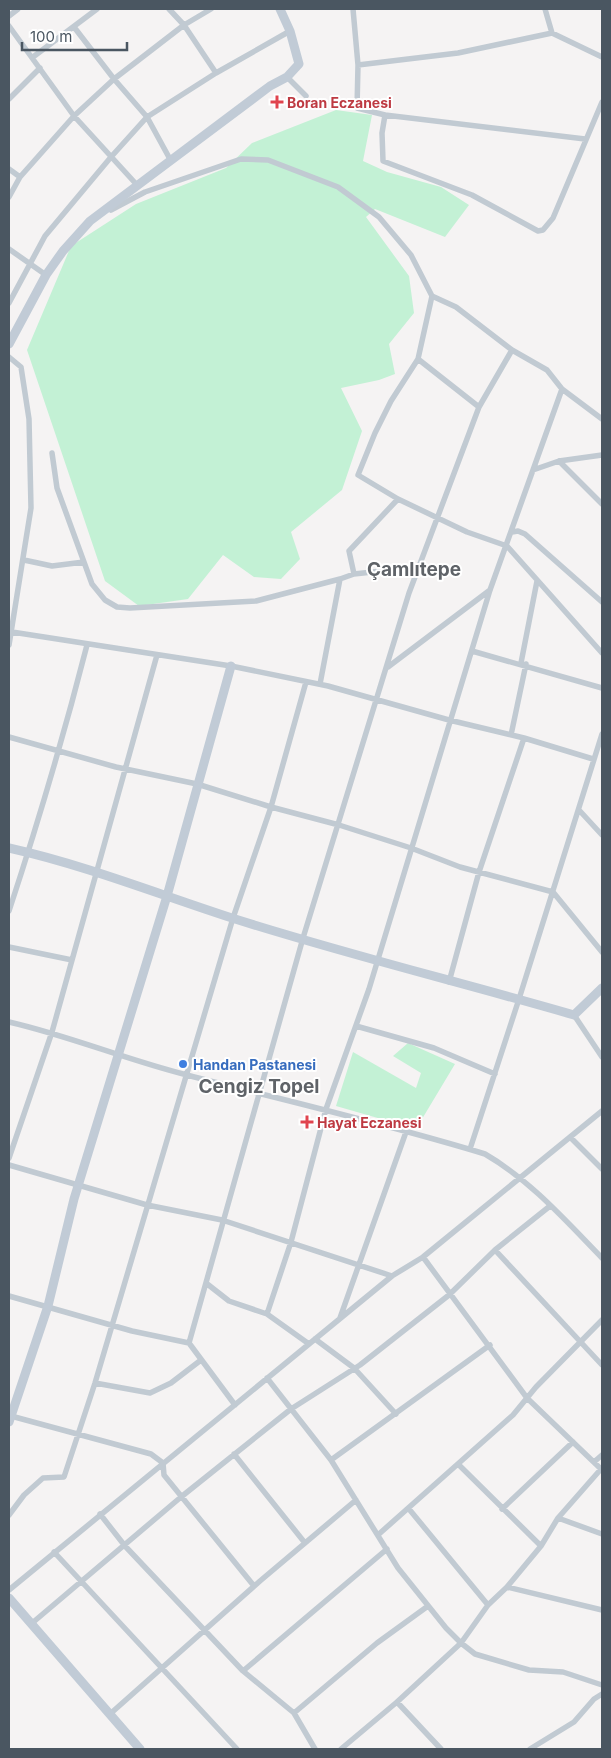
<svg xmlns="http://www.w3.org/2000/svg" width="611" height="1758" viewBox="0 0 611 1758" font-family="Inter,sans-serif">
  <rect width="100%" height="100%" fill="#f5f3f3"/>
  <!-- green -->
  <path fill="#c3f1d5" d="M 336,110 L 372,115 L 363,161 L 387,172 L 441,187 L 469,205 L 445,237 L 375,209 L 366,217 L 409,276 L 414,313 L 389,344 L 395,374 L 379,380 L 341,388 L 362,431 L 342,490 L 291,532 L 300,559 L 281,579 L 254,577 L 223,555 L 188,599 L 139,606 L 105,581 L 27,350 L 71,246 L 136,204 L 226,168 L 252,143 Z
    M 408,1043 L 455,1064 L 416,1129 L 336,1106 L 353,1052 L 416,1088 L 421,1073 L 393,1056 Z"/>
  <g fill="none" stroke-linecap="round" stroke-linejoin="round">
    <!-- street -->
    <path stroke="#c1cad2" stroke-width="5.5" d="M 169,9 L 184,25 L 216,73
      M 353,9 L 358,65 L 357,108 L 385,115
      M 545,9 L 552,33
      M 9,16 L 18,9
      M 9,26 L 74,116 L 137,185
      M 74,27 L 114,79 L 147,117 L 171,161
      M 33,57 L 97,9
      M 358,65 L 458,53 L 552,33 L 602,57
      M 287,77 L 306,96
      M 9,99 L 40,68
      M 585,139 L 385,115 L 382,133 L 383,161 L 472,195 L 538,231 L 543,230 L 553,218 L 602,102
      M 9,169 L 20,177
      M 9,197 L 20,177 L 74,116 L 114,79 L 184,25 L 211,9
      M 111,210 L 145,192 L 241,159 L 268,160 L 338,187 L 379,217 L 411,255 L 432,296 L 456,307 L 512,350 L 547,370 L 562,389 L 602,419
      M 9,249 L 46,275
      M 432,296 L 418,359 L 391,401 L 375,433 L 358,475 L 398,499 L 467,532 L 507,546 L 602,653
      M 9,303 L 45,236 L 111,157 L 147,117 L 216,73 L 290,31
      M 9,357 L 21,367 L 29,419 L 31,508 L 9,645
      M 418,359 L 479,407
      M 52,453 L 57,488 L 92,584 L 105,600 L 117,607 L 130,608 L 256,601 L 340,579 L 354,574 L 418,567
      M 559,461 L 602,504
      M 533,470 L 559,461 L 602,455
      M 512,532 L 518,531 L 525,534 L 602,602
      M 24,560 L 52,566 L 84,562
      M 354,574 L 349,551 L 398,499
      M 12,632 L 231,666 L 328,686 L 449,720 L 524,738 L 593,759
      M 472,651 L 602,688
      M 521,663 L 537,581
      M 388,667 L 490,590
      M 320,684 L 340,579
      M 511,735 L 526,664
      M 9,737 L 116,767 L 197,784 L 271,807 L 339,825 L 411,848 L 460,867 L 553,892 L 602,952
      M 579,810 L 602,835
      M 9,911 C 38,823 64,735 87,645
      M 9,947 L 72,960
      M 449,982 L 479,872 L 524,738
      M 574,1015 L 602,1057
      M 9,1022 C 70,1036 127,1060 187,1075 C 287,1101 387,1124 485,1154 C 530,1180 566,1221 602,1258
      M 356,1026 L 434,1048 L 495,1074
      M 570,1137 L 602,1169
      M 470,1149 L 519,999 L 602,734
      M 9,1158 L 52,1032 L 157,655
      M 9,1165 L 147,1205 L 222,1220 L 392,1276
      M 495,1250 L 602,1365
      M 423,1257 L 527,1398 L 602,1470
      M 206,1283 L 229,1301 L 267,1314 L 309,1344
      M 9,1296 L 132,1331 L 189,1343 L 235,1405
      M 267,1314 L 291,1242 L 326,1109 L 369,989 L 490,590 L 562,389
      M 340,1318 L 406,1132
      M 315,1339 L 354,1368 L 396,1414
      M 189,1343 L 303,938 L 409,593 L 479,407 L 512,350
      M 267,1378 L 331,1460 L 398,1568 L 446,1628 L 461,1643 L 475,1654 L 529,1670 L 563,1672 L 602,1685
      M 95,1383 L 150,1393 L 171,1383 L 201,1360
      M 11,1416 L 151,1454 L 163,1463 L 164,1475 L 254,1586
      M 234,1454 L 305,1543
      M 331,1460 L 490,1345
      M 594,1462 L 602,1455
      M 459,1465 L 541,1546
      M 409,1509 L 488,1605
      M 502,1509 L 573,1442
      M 100,1514 L 125,1546 L 243,1671 L 294,1713 L 315,1749
      M 9,1515 L 24,1495 L 43,1478 L 64,1477 L 95,1383 L 233,918 L 271,807 L 306,682
      M 558,1518 L 602,1534
      M 379,1534 L 513,1415 L 536,1387 L 602,1320
      M 54,1552 L 237,1749
      M 507,1587 L 602,1610
      M 9,1590 L 392,1276 L 423,1257 L 602,1111
      M 31,1624 L 181,1497 L 291,1409 L 360,1365 L 449,1295 L 495,1250 L 550,1206
      M 243,1671 L 387,1549
      M 397,1702 L 441,1749
      M 294,1713 L 377,1643 L 428,1606
      M 110,1714 L 260,1581 L 356,1500
      M 341,1749 L 397,1702 L 461,1643 L 488,1605 L 507,1587 L 541,1546 L 558,1518 L 601,1469
      M 530,1749 L 574,1722 L 594,1699 L 602,1694"/>
    <!-- secondary -->
    <path stroke="#c1cbd6" stroke-width="9" d="M 9,344 L 46,275 L 63,251 L 90,221 L 270,86 L 287,77 L 299,64 L 290,31 L 280,9
      M 9,848 C 85,865 158,894 232,918 C 345,954 460,982 574,1015 L 602,988
      M 9,1422 L 48,1306 L 74,1199 L 167,896 L 231,666
      M 9,1598 L 140,1749"/>
  </g>
  <!-- markers -->
  <g fill="#e0444e" stroke="#fff" stroke-width="2">
    <path d="M274.5 94.5h5v5h5v5h-5v5h-5v-5h-5v-5h5z"/>
    <path d="M304.5 1114.5h5v5h5v5h-5v5h-5v-5h-5v-5h5z"/>
  </g>
  <circle fill="#3f7fe0" stroke="#fff" stroke-width="2" cx="183" cy="1064" r="5"/>
  <g text-anchor="middle" dominant-baseline="central" stroke-width="4" stroke-linejoin="round" paint-order="stroke">
    <!-- health labels -->
    <g font-size="14" font-weight="bold" fill="#be3a42" stroke="#fff" text-anchor="start">
      <text x="287" y="102">Boran Eczanesi</text>
      <text x="317" y="1122">Hayat Eczanesi</text>
    </g>
    <!-- shop labels -->
    <g font-size="14" font-weight="bold" fill="#366cbe" stroke="#fff" text-anchor="start">
      <text x="193" y="1064">Handan Pastanesi</text>
    </g>
    <!-- district labels -->
    <g font-size="19" font-weight="bold" fill="#5f6368" stroke="#fff">
      <text x="414" y="569">Çamlıtepe</text>
      <text x="259" y="1086">Cengiz Topel</text>
    </g>
  </g>
  <!-- border -->
  <rect width="611" height="1758" fill="none" stroke="#4a5661" stroke-width="20"/>
  <!-- scale -->
  <path d="M22 42v8h105v-8" fill="none" stroke="#4a5661" stroke-width="2.5"/>
  <text x="30" y="42" font-size="15" fill="#4a5661" stroke="#ffffff" stroke-width="4" paint-order="stroke">100 m</text>
</svg>
